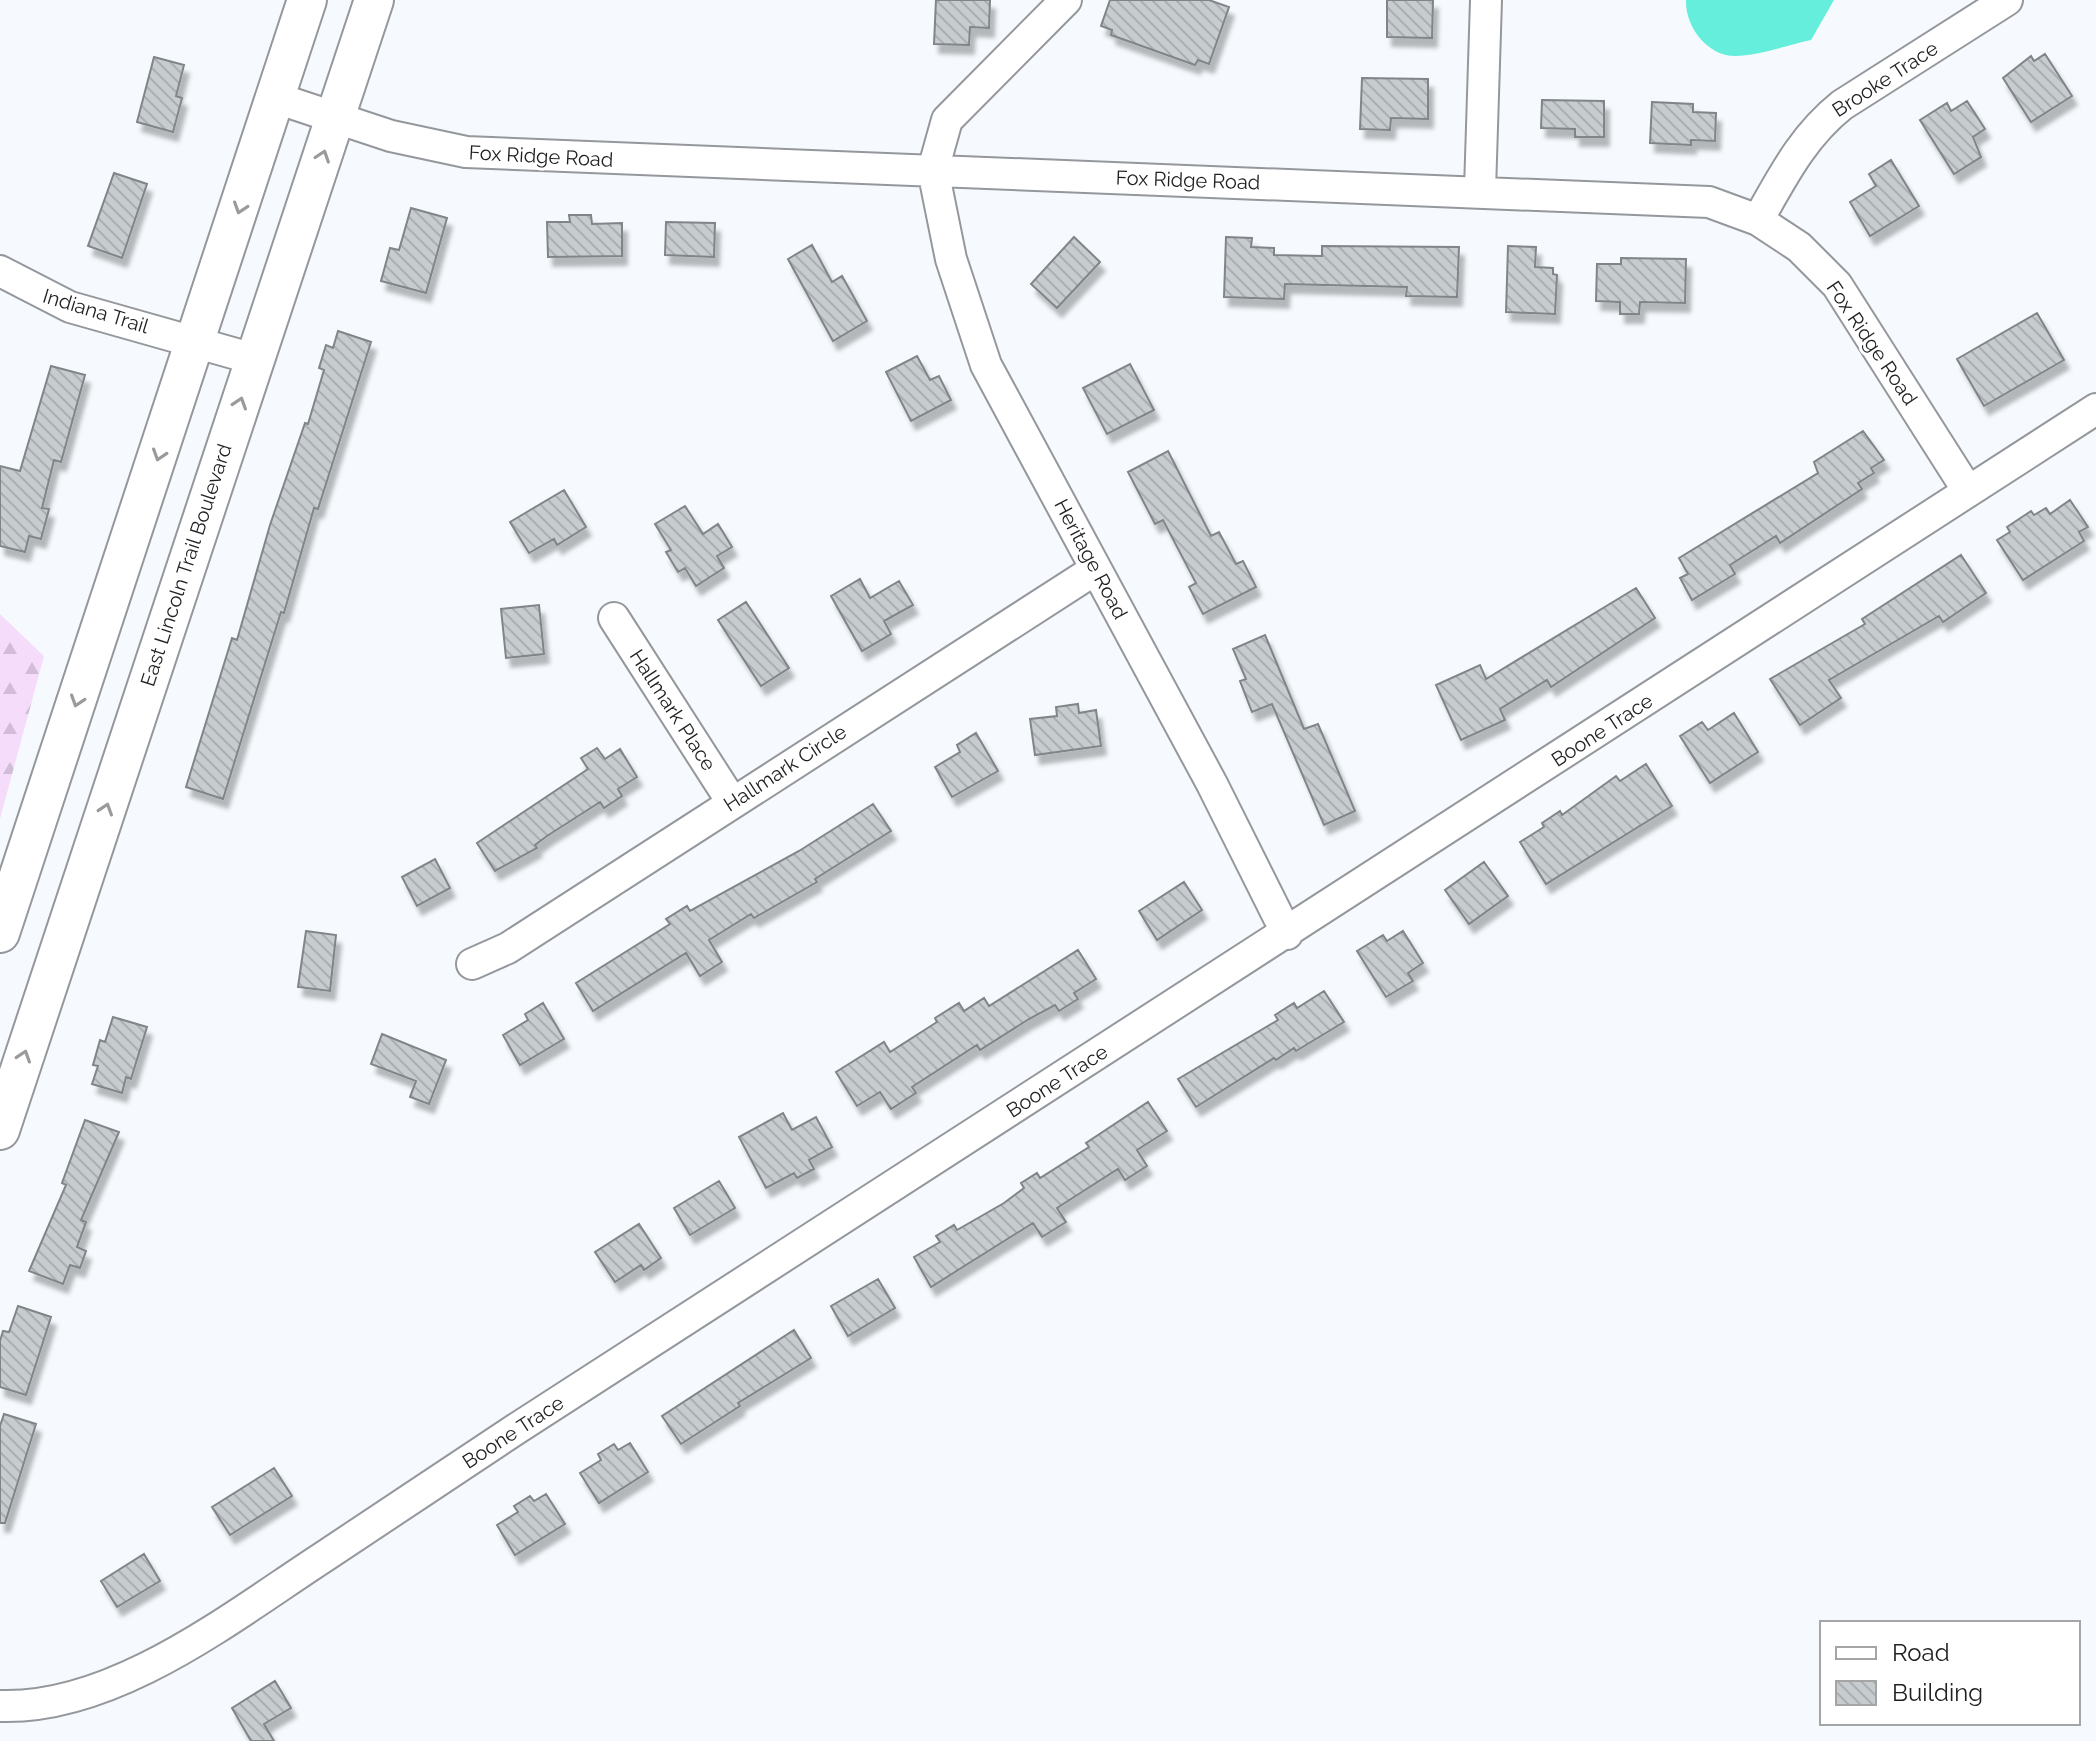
<svg xmlns="http://www.w3.org/2000/svg" width="2096" height="1741" viewBox="0 0 2096 1741" font-family="Raleway,sans-serif">
  <defs>
    <pattern id="forest-firs" width="22" height="20" patternUnits="userSpaceOnUse" patternTransform="scale(2)"><rect width="22" height="20" fill="#f6dcfb"/><path d="M5 1l3.5 6h-7zM16 11l3.5 6h-7z" fill="#d2bcd7"/></pattern>
    <pattern id="building-back-hatch" width="6" height="6" patternUnits="userSpaceOnUse" patternTransform="scale(2)"><rect width="6" height="6" fill="#c7cdcf"/><path d="M-1 5l2 2M0 0l6 6M5-1l2 2" fill="none" stroke="#aab0b1"/></pattern>
    <filter id="shadow"><feDropShadow dx="5" dy="9" stdDeviation="2" flood-color="#0004"/></filter>
  </defs>
  <rect width="100%" height="100%" fill="#f6fafe"/>
  <!-- forest -->
  <path fill="url(#forest-firs)" d="M 0,614 L 44,656 L 0,819 Z"/>
  <!-- water -->
  <path fill="#64eedb" d="M 1686,0 L 1834,0 L 1811,40 C 1787,45 1759,56 1735,56 C 1707,56 1685,26 1686,0 Z"/>
  <!-- building -->
  <path fill="url(#building-back-hatch)" stroke="#808587" stroke-width="2" filter="url(#shadow)" d="M 936,0 L 990,0 L 989,28 L 970,27 L 969,45 L 934,44 Z
    M 1110,0 L 1209,0 L 1229,7 L 1209,64 L 1198,60 L 1195,65 L 1111,35 L 1112,30 L 1101,26 Z
    M 1387,0 L 1433,0 L 1432,38 L 1387,37 Z
    M 2045,54 L 2072,96 L 2031,122 L 2003,78 L 2031,56 L 2034,61 Z
    M 154,57 L 184,65 L 176,96 L 182,98 L 173,132 L 137,122 Z
    M 1362,78 L 1428,79 L 1428,119 L 1391,118 L 1390,130 L 1360,129 Z
    M 1542,100 L 1604,101 L 1604,137 L 1575,137 L 1575,129 L 1541,128 Z
    M 1967,101 L 1985,129 L 1973,137 L 1981,157 L 1954,174 L 1920,120 L 1947,103 L 1951,111 Z
    M 1652,102 L 1693,104 L 1693,112 L 1716,113 L 1715,141 L 1691,140 L 1691,145 L 1650,143 Z
    M 1891,160 L 1919,206 L 1870,236 L 1850,202 L 1876,186 L 1869,174 Z
    M 114,173 L 147,184 L 122,258 L 88,246 Z
    M 411,208 L 447,218 L 426,293 L 381,281 L 390,248 L 399,250 Z
    M 569,215 L 591,215 L 592,224 L 622,223 L 622,256 L 548,257 L 547,222 L 570,222 Z
    M 666,222 L 715,223 L 714,257 L 665,255 Z
    M 1074,237 L 1100,262 L 1057,308 L 1031,284 Z
    M 1226,237 L 1252,238 L 1251,247 L 1274,248 L 1274,255 L 1322,256 L 1322,246 L 1459,247 L 1457,297 L 1406,296 L 1407,287 L 1285,284 L 1284,299 L 1224,297 Z
    M 812,245 L 832,282 L 842,276 L 867,321 L 833,341 L 788,259 Z
    M 1508,246 L 1536,247 L 1535,267 L 1553,268 L 1553,274 L 1557,275 L 1555,314 L 1506,312 Z
    M 1621,258 L 1686,259 L 1685,303 L 1640,302 L 1639,314 L 1620,314 L 1620,302 L 1596,301 L 1597,264 L 1621,264 Z
    M 2037,313 L 2064,360 L 1984,406 L 1957,359 Z
    M 338,331 L 371,342 L 318,509 L 314,508 L 284,613 L 281,612 L 223,799 L 186,787 L 232,638 L 237,640 L 270,525 L 305,423 L 308,424 L 324,370 L 319,368 L 326,345 L 333,348 Z
    M 917,356 L 930,380 L 939,376 L 951,400 L 911,421 L 886,372 Z
    M 1130,364 L 1154,410 L 1107,434 L 1083,388 Z
    M 51,366 L 85,375 L 61,462 L 54,460 L 42,508 L 49,509 L 41,539 L 29,536 L 25,552 L 0,546 L 0,466 L 20,471 Z
    M 1863,431 L 1884,460 L 1871,468 L 1874,473 L 1858,483 L 1862,489 L 1780,543 L 1776,536 L 1730,565 L 1735,574 L 1692,600 L 1680,578 L 1688,574 L 1679,558 L 1818,473 L 1814,462 Z
    M 1168,451 L 1211,536 L 1219,532 L 1236,564 L 1243,561 L 1256,587 L 1203,614 L 1189,587 L 1196,583 L 1163,520 L 1155,524 L 1128,472 Z
    M 564,490 L 586,527 L 557,545 L 554,539 L 529,553 L 510,522 Z
    M 2070,500 L 2088,527 L 2079,532 L 2084,541 L 2023,580 L 1997,540 L 2010,532 L 2007,527 L 2031,511 L 2034,515 L 2046,508 L 2050,514 Z
    M 685,506 L 703,534 L 718,524 L 732,547 L 717,556 L 724,568 L 696,586 L 685,568 L 678,572 L 666,552 L 671,550 L 655,524 Z
    M 1961,555 L 1986,593 L 1943,622 L 1939,616 L 1829,680 L 1841,698 L 1800,725 L 1770,679 L 1865,624 L 1862,619 Z
    M 860,579 L 870,598 L 899,581 L 913,605 L 884,621 L 891,634 L 862,651 L 831,596 Z
    M 1636,588 L 1655,618 L 1551,687 L 1547,680 L 1500,709 L 1505,720 L 1461,740 L 1436,685 L 1480,665 L 1486,679 Z
    M 746,602 L 789,668 L 761,686 L 718,620 Z
    M 539,605 L 544,654 L 506,658 L 501,609 Z
    M 1265,635 L 1304,729 L 1318,724 L 1355,811 L 1324,825 L 1272,704 L 1252,712 L 1240,681 L 1246,679 L 1233,649 Z
    M 1078,704 L 1079,713 L 1096,710 L 1101,746 L 1035,755 L 1030,719 L 1057,716 L 1056,707 Z
    M 1734,713 L 1758,752 L 1710,783 L 1680,736 L 1702,722 L 1708,730 Z
    M 976,733 L 998,771 L 952,797 L 935,767 L 960,752 L 957,745 Z
    M 597,748 L 605,759 L 620,749 L 637,777 L 618,789 L 622,796 L 604,808 L 600,802 L 547,836 L 535,845 L 537,848 L 495,871 L 477,843 L 588,769 L 581,758 Z
    M 1646,764 L 1672,806 L 1546,884 L 1520,842 L 1544,827 L 1542,823 L 1560,811 L 1562,815 L 1616,776 L 1620,781 Z
    M 873,804 L 891,831 L 815,879 L 817,882 L 754,918 L 751,914 L 709,940 L 722,962 L 700,976 L 686,953 L 593,1011 L 576,983 L 670,924 L 666,919 L 687,906 L 690,911 L 799,851 Z
    M 435,859 L 450,888 L 417,906 L 402,877 Z
    M 1484,862 L 1508,896 L 1469,924 L 1445,890 Z
    M 1184,882 L 1202,910 L 1157,940 L 1139,911 Z
    M 306,931 L 336,935 L 330,991 L 298,987 Z
    M 1403,931 L 1423,963 L 1408,973 L 1413,981 L 1386,997 L 1357,951 L 1383,935 L 1387,941 Z
    M 1078,950 L 1096,979 L 1074,993 L 1078,999 L 1059,1011 L 1055,1005 L 1029,1019 L 980,1050 L 977,1045 L 912,1087 L 916,1093 L 891,1109 L 880,1092 L 857,1106 L 836,1072 L 884,1042 L 890,1052 L 937,1022 L 935,1018 L 959,1003 L 964,1011 L 984,998 L 989,1006 Z
    M 1324,991 L 1344,1022 L 1296,1051 L 1294,1048 L 1276,1060 L 1274,1058 L 1196,1107 L 1178,1079 L 1278,1020 L 1275,1015 L 1294,1003 L 1297,1008 Z
    M 543,1003 L 564,1039 L 520,1065 L 503,1035 L 528,1020 L 525,1014 Z
    M 113,1017 L 147,1027 L 131,1079 L 126,1077 L 122,1093 L 92,1084 L 98,1066 L 93,1065 L 100,1040 L 105,1042 Z
    M 382,1034 L 446,1060 L 429,1104 L 410,1097 L 416,1081 L 371,1064 Z
    M 1148,1102 L 1167,1131 L 1137,1150 L 1147,1166 L 1125,1180 L 1118,1169 L 1057,1208 L 1066,1222 L 1042,1237 L 1033,1223 L 931,1287 L 914,1257 L 940,1242 L 936,1236 L 954,1225 L 957,1230 L 1004,1203 L 1024,1188 L 1021,1183 L 1037,1173 L 1040,1178 L 1089,1147 L 1086,1143 Z
    M 783,1113 L 792,1130 L 816,1117 L 832,1147 L 809,1160 L 814,1169 L 797,1178 L 794,1173 L 766,1188 L 739,1137 Z
    M 85,1120 L 119,1132 L 81,1220 L 86,1222 L 77,1247 L 86,1251 L 80,1268 L 70,1265 L 63,1284 L 29,1271 L 66,1185 L 62,1183 Z
    M 719,1181 L 735,1208 L 690,1235 L 674,1208 Z
    M 639,1224 L 661,1258 L 644,1270 L 641,1265 L 615,1282 L 595,1252 Z
    M 878,1279 L 895,1308 L 848,1336 L 831,1306 Z
    M 18,1306 L 51,1317 L 26,1395 L 0,1387 L 0,1341 L 3,1331 L 9,1332 Z
    M 794,1330 L 811,1358 L 738,1403 L 740,1406 L 681,1444 L 662,1416 Z
    M 4,1414 L 36,1424 L 5,1523 L 0,1523 L 0,1426 Z
    M 630,1443 L 648,1472 L 599,1503 L 580,1473 L 601,1460 L 598,1454 L 614,1444 L 618,1450 Z
    M 274,1468 L 292,1496 L 230,1535 L 212,1507 Z
    M 546,1494 L 565,1524 L 515,1555 L 497,1525 L 518,1512 L 514,1506 L 530,1496 L 534,1501 Z
    M 144,1554 L 160,1581 L 117,1607 L 101,1581 Z
    M 275,1681 L 291,1708 L 264,1724 L 274,1741 L 251,1741 L 232,1708 Z"/>
  <g fill="none" stroke-linecap="round" stroke-linejoin="round">
    <defs>
      <path id="minor" d="M 1066,0 L 947,120 L 933,170 L 951,259 L 986,365 L 1212,784 L 1287,934
        M 276,98 L 391,136 L 466,152 L 1709,202 L 1758,220 L 1799,247 L 1837,285 L 1968,491
        M 1480,190 L 1486,0
        M 1758,220 C 1783,176 1803,136 1842,105 L 2007,0
        M 0,271 L 70,307 L 254,359
        M 614,618 L 732,802
        M 472,964 L 508,948 L 1096,569
        M 0,1706 C 114,1710 230,1618 322,1558 C 387,1515 451,1472 516,1429 L 2096,409"/>
      <path id="tertiary" d="M 0,933 L 307,0
        M 0,1130 L 374,0"/>
    </defs>
    <!-- minor casing -->
    <use href="#minor" stroke="#94979b" stroke-width="34"/>
    <!-- tertiary casing -->
    <use href="#tertiary" stroke="#94979b" stroke-width="42"/>
    <!-- minor -->
    <use href="#minor" stroke="#fff" stroke-width="30"/>
    <!-- tertiary -->
    <use href="#tertiary" stroke="#fff" stroke-width="38"/>
  </g>
  <!-- one-way arrows -->
  <defs><path id="oneway-chevron" d="M-2-3.5L2.5 0L-2 3.5" fill="none" stroke-width="1.6" stroke-linecap="round" stroke-linejoin="round" transform="scale(2)"/></defs>
  <g stroke="#9a9a9b">
    <use href="#oneway-chevron" transform="translate(323 156) rotate(-71)"/>
    <use href="#oneway-chevron" transform="translate(240 208) rotate(108)"/>
    <use href="#oneway-chevron" transform="translate(240 403) rotate(-72)"/>
    <use href="#oneway-chevron" transform="translate(159 455) rotate(108)"/>
    <use href="#oneway-chevron" transform="translate(77 701) rotate(108)"/>
    <use href="#oneway-chevron" transform="translate(106 809) rotate(-72)"/>
    <use href="#oneway-chevron" transform="translate(24 1056) rotate(-72)"/>
  </g>
  <g text-anchor="middle" dominant-baseline="central" stroke-width="6" stroke-linejoin="round" paint-order="stroke">
    <!-- street labels -->
    <g font-size="20" fill="#1e1f20" stroke="#fff">
      <text transform="translate(1885 79) rotate(-33)">Brooke Trace</text>
      <text transform="translate(541 156) rotate(3)">Fox Ridge Road</text>
      <text transform="translate(1188 180) rotate(2)">Fox Ridge Road</text>
      <text transform="translate(96 311) rotate(17)">Indiana Trail</text>
      <text transform="translate(1872 343) rotate(56)">Fox Ridge Road</text>
      <text transform="translate(1091 559) rotate(62)">Heritage Road</text>
      <text transform="translate(186 565) rotate(-72)">East Lincoln Trail Boulevard</text>
      <text transform="translate(673 710) rotate(57)">Hallmark Place</text>
      <text transform="translate(1602 730) rotate(-33)">Boone Trace</text>
      <text transform="translate(785 768) rotate(-33)">Hallmark Circle</text>
      <text transform="translate(1057 1081) rotate(-33)">Boone Trace</text>
      <text transform="translate(513 1432) rotate(-33)">Boone Trace</text>
    </g>
  </g>
  <!-- legend -->
  <rect x="1820" y="1621" width="260" height="104" fill="#ffffff" stroke="#a5a5a6" stroke-width="2"/>
  <rect x="1836" y="1647" width="40" height="12" fill="#ffffff" stroke="#a5a5a6" stroke-width="2"/>
  <text x="1892" y="1661" font-size="24" fill="#1e1f20">Road</text>
  <rect x="1836" y="1681" width="40" height="24" fill="url(#building-back-hatch)" stroke="#a5a5a6" stroke-width="2"/>
  <text x="1892" y="1701" font-size="24" fill="#1e1f20">Building</text>
</svg>
